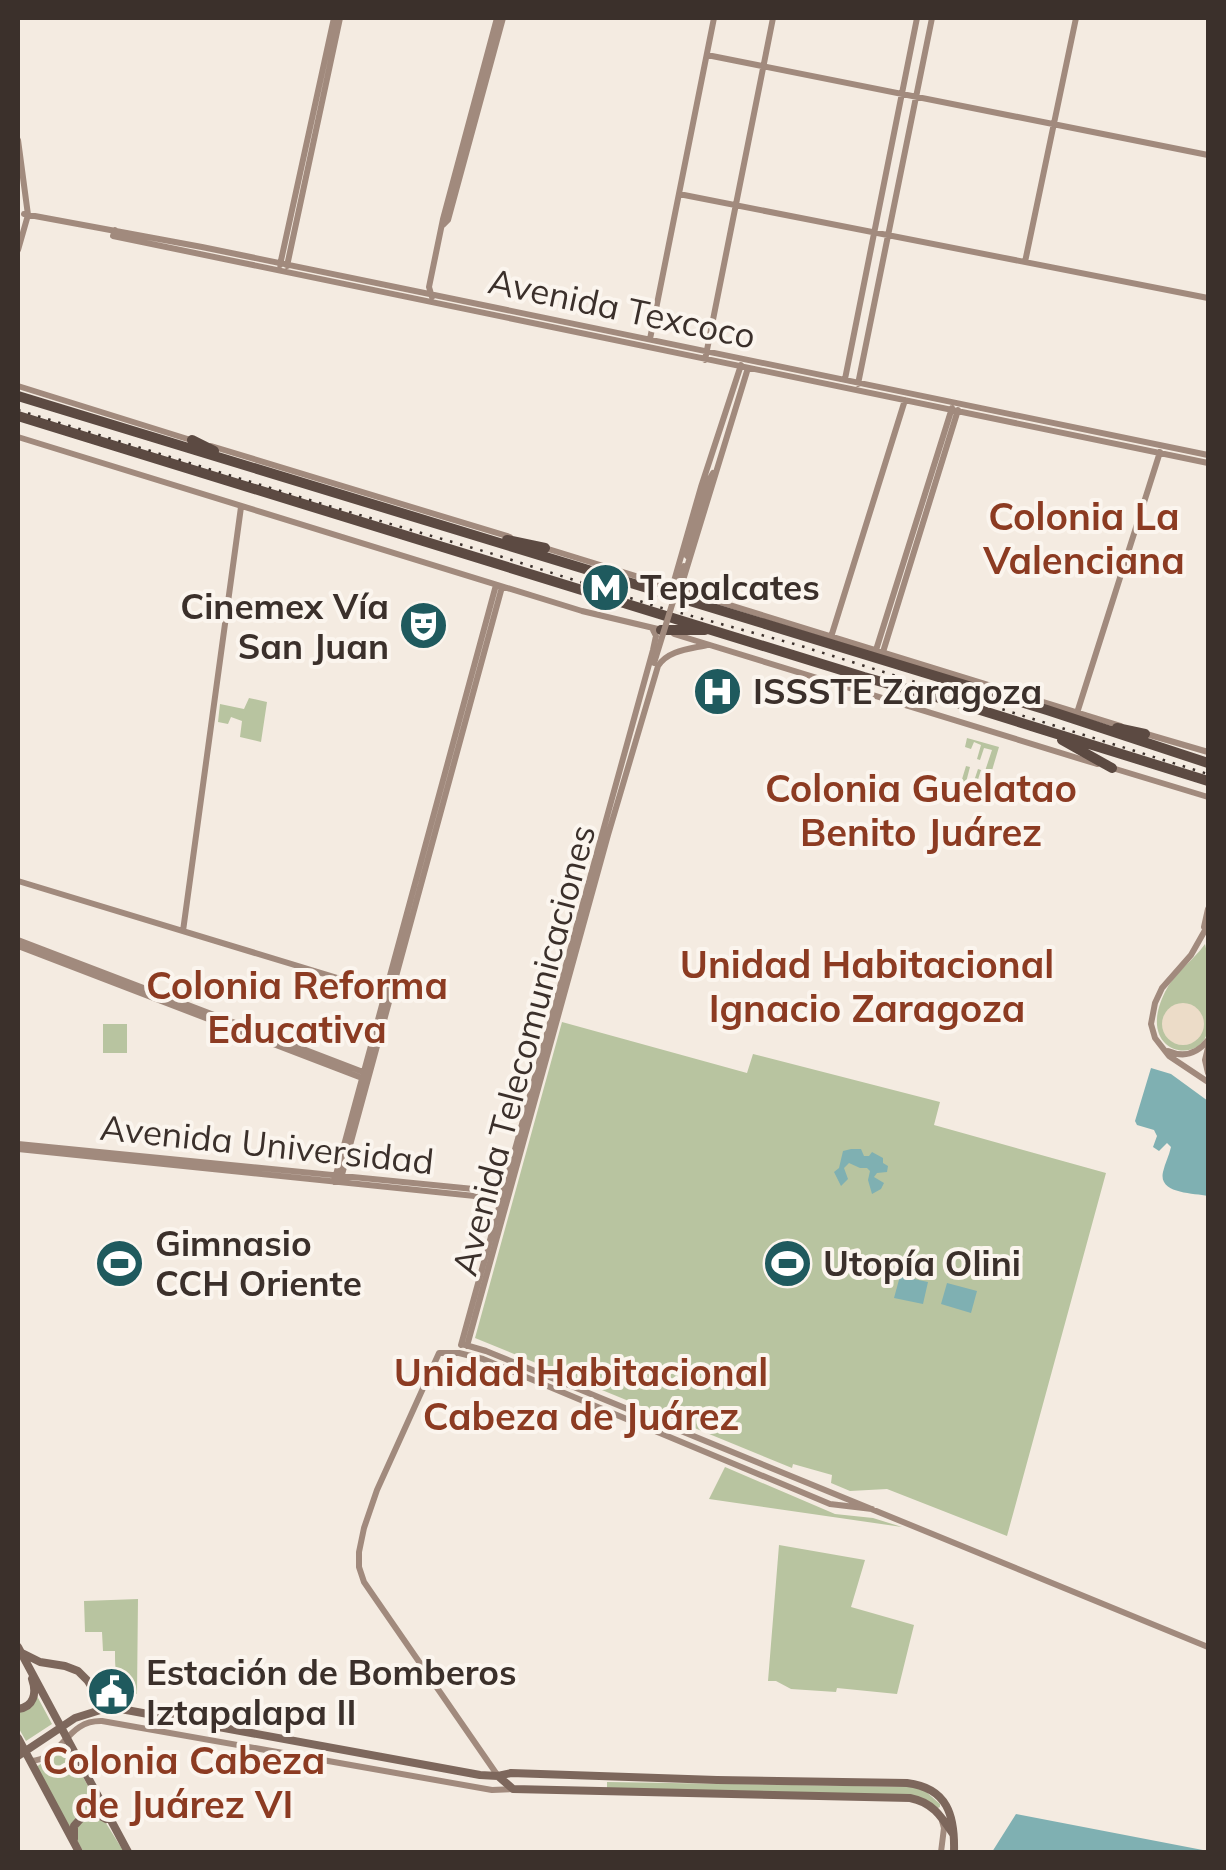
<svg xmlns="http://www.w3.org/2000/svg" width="1226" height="1870" viewBox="0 0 1226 1870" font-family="Mulish,sans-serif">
  <rect width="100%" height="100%" fill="#f4ebe1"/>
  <!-- green -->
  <path fill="#b8c4a0" d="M 249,698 L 267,702 L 261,742 L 240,737 L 242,721 L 231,717 L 228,724 L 218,722 L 220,704 L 244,709 Z
    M 967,738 L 999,747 L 982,804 L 978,803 L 980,795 L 959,789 L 966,766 L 970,767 L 965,786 L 972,787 L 978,769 L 981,770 L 975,789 L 983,791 L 989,773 L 985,771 L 992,750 L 984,748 L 980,760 L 977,759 L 981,745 L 974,742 L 971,749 L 965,747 Z
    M 1205,944 C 1209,958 1208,975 1208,990 C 1208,1003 1211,1018 1208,1030 C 1201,1067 1134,1054 1165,992 C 1174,973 1193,961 1205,944 Z
    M 562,1022 L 747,1073 L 753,1054 L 940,1102 L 934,1125 L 1106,1173 L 1007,1536 L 887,1489 L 850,1491 L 831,1483 L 832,1475 L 793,1464 L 792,1468 L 475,1338 Z
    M 103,1024 L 127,1024 L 127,1053 L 103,1053 Z
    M 725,1467 L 835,1514 L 873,1518 L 902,1527 L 709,1499 Z
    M 779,1545 L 865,1560 L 851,1607 L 914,1625 L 897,1694 L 837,1688 L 836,1692 L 791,1689 L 776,1681 L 768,1681 Z
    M 138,1599 L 137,1694 C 115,1686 115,1672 115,1651 L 103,1651 L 102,1632 L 85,1632 L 84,1601 Z
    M 37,1696 L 52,1724 L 26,1741 L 18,1727 L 18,1712 Z
    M 67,1747 L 103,1814 C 86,1807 76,1815 70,1831 L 36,1767 Z
    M 607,1782 L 913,1787 L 923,1789 L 940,1804 L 940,1807 L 938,1808 L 921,1798 L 607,1790 Z
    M 91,1816 L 104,1820 L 124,1852 L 84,1852 L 78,1843 L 76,1830 L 84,1818 Z"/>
  <!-- plaza -->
  <path fill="#ecdcc8" d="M1162 1024a21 21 0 1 1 42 0a21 21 0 1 1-42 0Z"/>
  <!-- water -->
  <path fill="#7fb0b2" d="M 1151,1068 L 1171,1074 L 1208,1101 L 1208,1196 C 1193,1193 1158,1194 1163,1172 C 1165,1163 1169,1156 1171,1147 L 1167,1143 L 1159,1151 L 1153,1147 L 1157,1136 L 1154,1130 L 1137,1125 L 1135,1121 Z
    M 851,1149 L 861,1149 L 864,1156 L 869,1156 L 872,1152 L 883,1158 L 883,1163 L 888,1166 L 887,1172 L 877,1173 L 874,1177 L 884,1183 L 881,1189 L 872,1194 L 868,1180 L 870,1171 L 867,1168 L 860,1168 L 849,1163 L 844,1168 L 848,1179 L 841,1186 L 834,1172 L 839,1168 L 843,1151 Z
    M 900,1276 L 928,1282 L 923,1304 L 894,1298 Z
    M 947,1283 L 977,1291 L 971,1313 L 941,1304 Z
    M 1016,1814 L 1208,1851 L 1208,1852 L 992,1852 Z"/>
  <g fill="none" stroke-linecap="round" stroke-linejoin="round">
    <!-- secondary -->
    <path stroke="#a18a7d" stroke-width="6" d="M 707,55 L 1208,155
      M 18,140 L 28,215 L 18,250
      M 679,194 L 1208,298
      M 24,214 L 202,247 L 1208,455
      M 443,225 L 448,220 L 503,18
      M 115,230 L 113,236 L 1208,463
      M 1025,262 L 1076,18
      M 280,265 L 334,18
      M 287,266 L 340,18
      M 432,297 L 429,287 L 443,219 L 497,18
      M 650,339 L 714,18
      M 705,360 L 773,18
      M 845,379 L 917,18
      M 858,384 L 932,18
      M 18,386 L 194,441
      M 18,437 L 582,611 L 662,630
      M 211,446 L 510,537
      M 545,548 L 1121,726
      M 687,556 L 708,482 L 713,473
      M 672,588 L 701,487 L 741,365
      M 680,590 L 748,368
      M 674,634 L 1097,764
      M 831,637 L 905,400
      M 876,650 L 952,408
      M 883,652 L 958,410
      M 1077,713 L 1160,452
      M 1143,733 L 1208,752
      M 1109,767 L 1208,797
      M 18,881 L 354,983
      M 1208,925 L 1191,955 L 1162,988 L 1155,1003 L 1151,1024 L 1155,1038 L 1169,1056 L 1208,1082
      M 1204,927 L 1208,909
      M 183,931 L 241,507
      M 18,940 L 363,1072
      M 18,946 L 362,1078
      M 1208,1048 L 1205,1060 L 1208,1073
      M 1168,1051 C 1184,1058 1197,1054 1208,1040
      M 18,1144 L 504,1192
      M 18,1149 L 504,1199
      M 334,1182 L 496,585
      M 340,1182 L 502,587
      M 462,1344 L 486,1351 L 1208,1647
      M 461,1345 L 653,650 L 656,636 L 653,630
      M 467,1346 L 608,835 L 658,666 C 668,650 690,649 707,645
      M 30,1761 C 65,1759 65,1720 102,1721 L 492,1790 L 513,1789
      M 498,1776 L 375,1598 L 364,1582 L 359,1567 L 359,1552 L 364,1528 L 377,1490 L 439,1353 L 459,1353 L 483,1359 L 830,1504 L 872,1509
      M 941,1852 L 944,1828 L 942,1821"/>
    <!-- primary -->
    <path stroke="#7d675c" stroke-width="8" d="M 18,1647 L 128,1852
      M 22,1653 L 40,1662 L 65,1666 L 78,1671 L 88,1681 L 105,1708
      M 18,1709 C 34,1707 37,1693 32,1679
      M 18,1738 L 79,1852
      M 18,1756 L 75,1718 L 110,1707 L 480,1775 L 498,1776 L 511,1773 L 717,1780 L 907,1783 C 948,1788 955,1816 954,1852
      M 498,1776 L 513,1789 L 910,1798 C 932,1802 941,1816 953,1834
      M 74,1839 L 74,1826 L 83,1816 L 97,1814 L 106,1819"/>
    <!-- highway -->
    <path stroke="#5c4a42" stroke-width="10" d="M 18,396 L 1047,710 L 1208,763
      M 18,416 L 864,677 L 961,704 L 1208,781
      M 192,440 L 214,451
      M 507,540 L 545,548
      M 661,630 L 705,630
      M 1117,728 L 1145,734
      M 1062,740 L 1112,768"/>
    <!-- rail -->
    <path stroke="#3b302b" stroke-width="2.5" stroke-dasharray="2.5 8" stroke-linecap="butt" d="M 18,410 L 329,506 L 490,553 L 655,606 L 798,645 L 1208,774"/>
    <!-- secondary-bridge -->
    <path stroke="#a18a7d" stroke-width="6" d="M 654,663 L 684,566"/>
  </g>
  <!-- icons -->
  <defs>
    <symbol id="metro-disc" viewBox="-11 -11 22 22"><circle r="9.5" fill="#1f5a5e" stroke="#fbf5ee"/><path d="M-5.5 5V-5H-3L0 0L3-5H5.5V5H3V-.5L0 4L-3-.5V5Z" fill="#fff"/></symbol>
    <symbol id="theatre-disc" viewBox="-11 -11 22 22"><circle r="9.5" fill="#1f5a5e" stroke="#fbf5ee"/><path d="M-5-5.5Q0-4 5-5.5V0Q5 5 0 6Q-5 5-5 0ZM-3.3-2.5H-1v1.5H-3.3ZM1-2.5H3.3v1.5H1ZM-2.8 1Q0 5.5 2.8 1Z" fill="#fff"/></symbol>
    <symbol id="hospital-disc" viewBox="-11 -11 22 22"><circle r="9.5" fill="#1f5a5e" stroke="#fbf5ee"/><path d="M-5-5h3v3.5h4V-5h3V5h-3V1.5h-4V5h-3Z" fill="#fff"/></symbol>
    <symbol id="stadium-disc" viewBox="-11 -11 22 22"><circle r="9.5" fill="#1f5a5e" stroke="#fbf5ee"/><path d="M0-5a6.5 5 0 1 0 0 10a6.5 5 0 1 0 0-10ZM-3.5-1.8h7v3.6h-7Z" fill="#fff"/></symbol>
    <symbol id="civic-disc" viewBox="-11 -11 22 22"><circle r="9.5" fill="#1f5a5e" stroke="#fbf5ee"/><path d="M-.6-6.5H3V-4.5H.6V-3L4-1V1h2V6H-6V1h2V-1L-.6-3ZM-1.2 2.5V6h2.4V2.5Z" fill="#fff"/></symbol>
  </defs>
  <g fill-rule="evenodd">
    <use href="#metro-disc" x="578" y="560" width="55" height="55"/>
    <use href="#theatre-disc" x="396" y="598" width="55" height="55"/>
    <use href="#hospital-disc" x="690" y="664" width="55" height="55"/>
    <use href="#stadium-disc" x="92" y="1236" width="55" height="55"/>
    <use href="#stadium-disc" x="760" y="1236" width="55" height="55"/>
    <use href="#civic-disc" x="84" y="1664" width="55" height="55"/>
  </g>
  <g text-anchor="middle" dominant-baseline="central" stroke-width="8" stroke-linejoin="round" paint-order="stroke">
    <!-- street labels -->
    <g font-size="35" fill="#3b302b" stroke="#fbf5ee">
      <text transform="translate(622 308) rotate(12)">Avenida Texcoco</text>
      <text transform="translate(523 1050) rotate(-75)">Avenida Telecomunicaciones</text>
      <text transform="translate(267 1144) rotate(6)">Avenida Universidad</text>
    </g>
    <!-- poi labels -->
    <g font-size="35" font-weight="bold" fill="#3b302b" stroke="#fbf5ee" text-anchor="start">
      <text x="640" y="587">Tepalcates</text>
      <text x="389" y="606" text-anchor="end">Cinemex Vía<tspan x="389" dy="40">San Juan</tspan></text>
      <text x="753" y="691">ISSSTE Zaragoza</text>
      <text x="155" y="1243">Gimnasio<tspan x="155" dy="40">CCH Oriente</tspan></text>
      <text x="823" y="1263">Utopía Olini</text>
      <text x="146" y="1672">Estación de Bomberos<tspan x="146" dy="40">Iztapalapa II</tspan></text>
    </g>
    <!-- neighbourhood labels -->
    <g font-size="38" font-weight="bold" fill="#8c3b22" stroke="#fbf5ee">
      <text x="1084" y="516">Colonia La<tspan x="1084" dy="44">Valenciana</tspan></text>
      <text x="921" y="788">Colonia Guelatao<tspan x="921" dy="44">Benito Juárez</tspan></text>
      <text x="867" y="964">Unidad Habitacional<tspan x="867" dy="44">Ignacio Zaragoza</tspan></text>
      <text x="297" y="985">Colonia Reforma<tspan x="297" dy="44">Educativa</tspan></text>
      <text x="581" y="1372">Unidad Habitacional<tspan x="581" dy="44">Cabeza de Juárez</tspan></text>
      <text x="184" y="1760">Colonia Cabeza<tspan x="184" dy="44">de Juárez VI</tspan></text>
    </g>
  </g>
  <!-- border -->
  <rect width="1226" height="1870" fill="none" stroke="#3b302b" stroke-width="40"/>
</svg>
